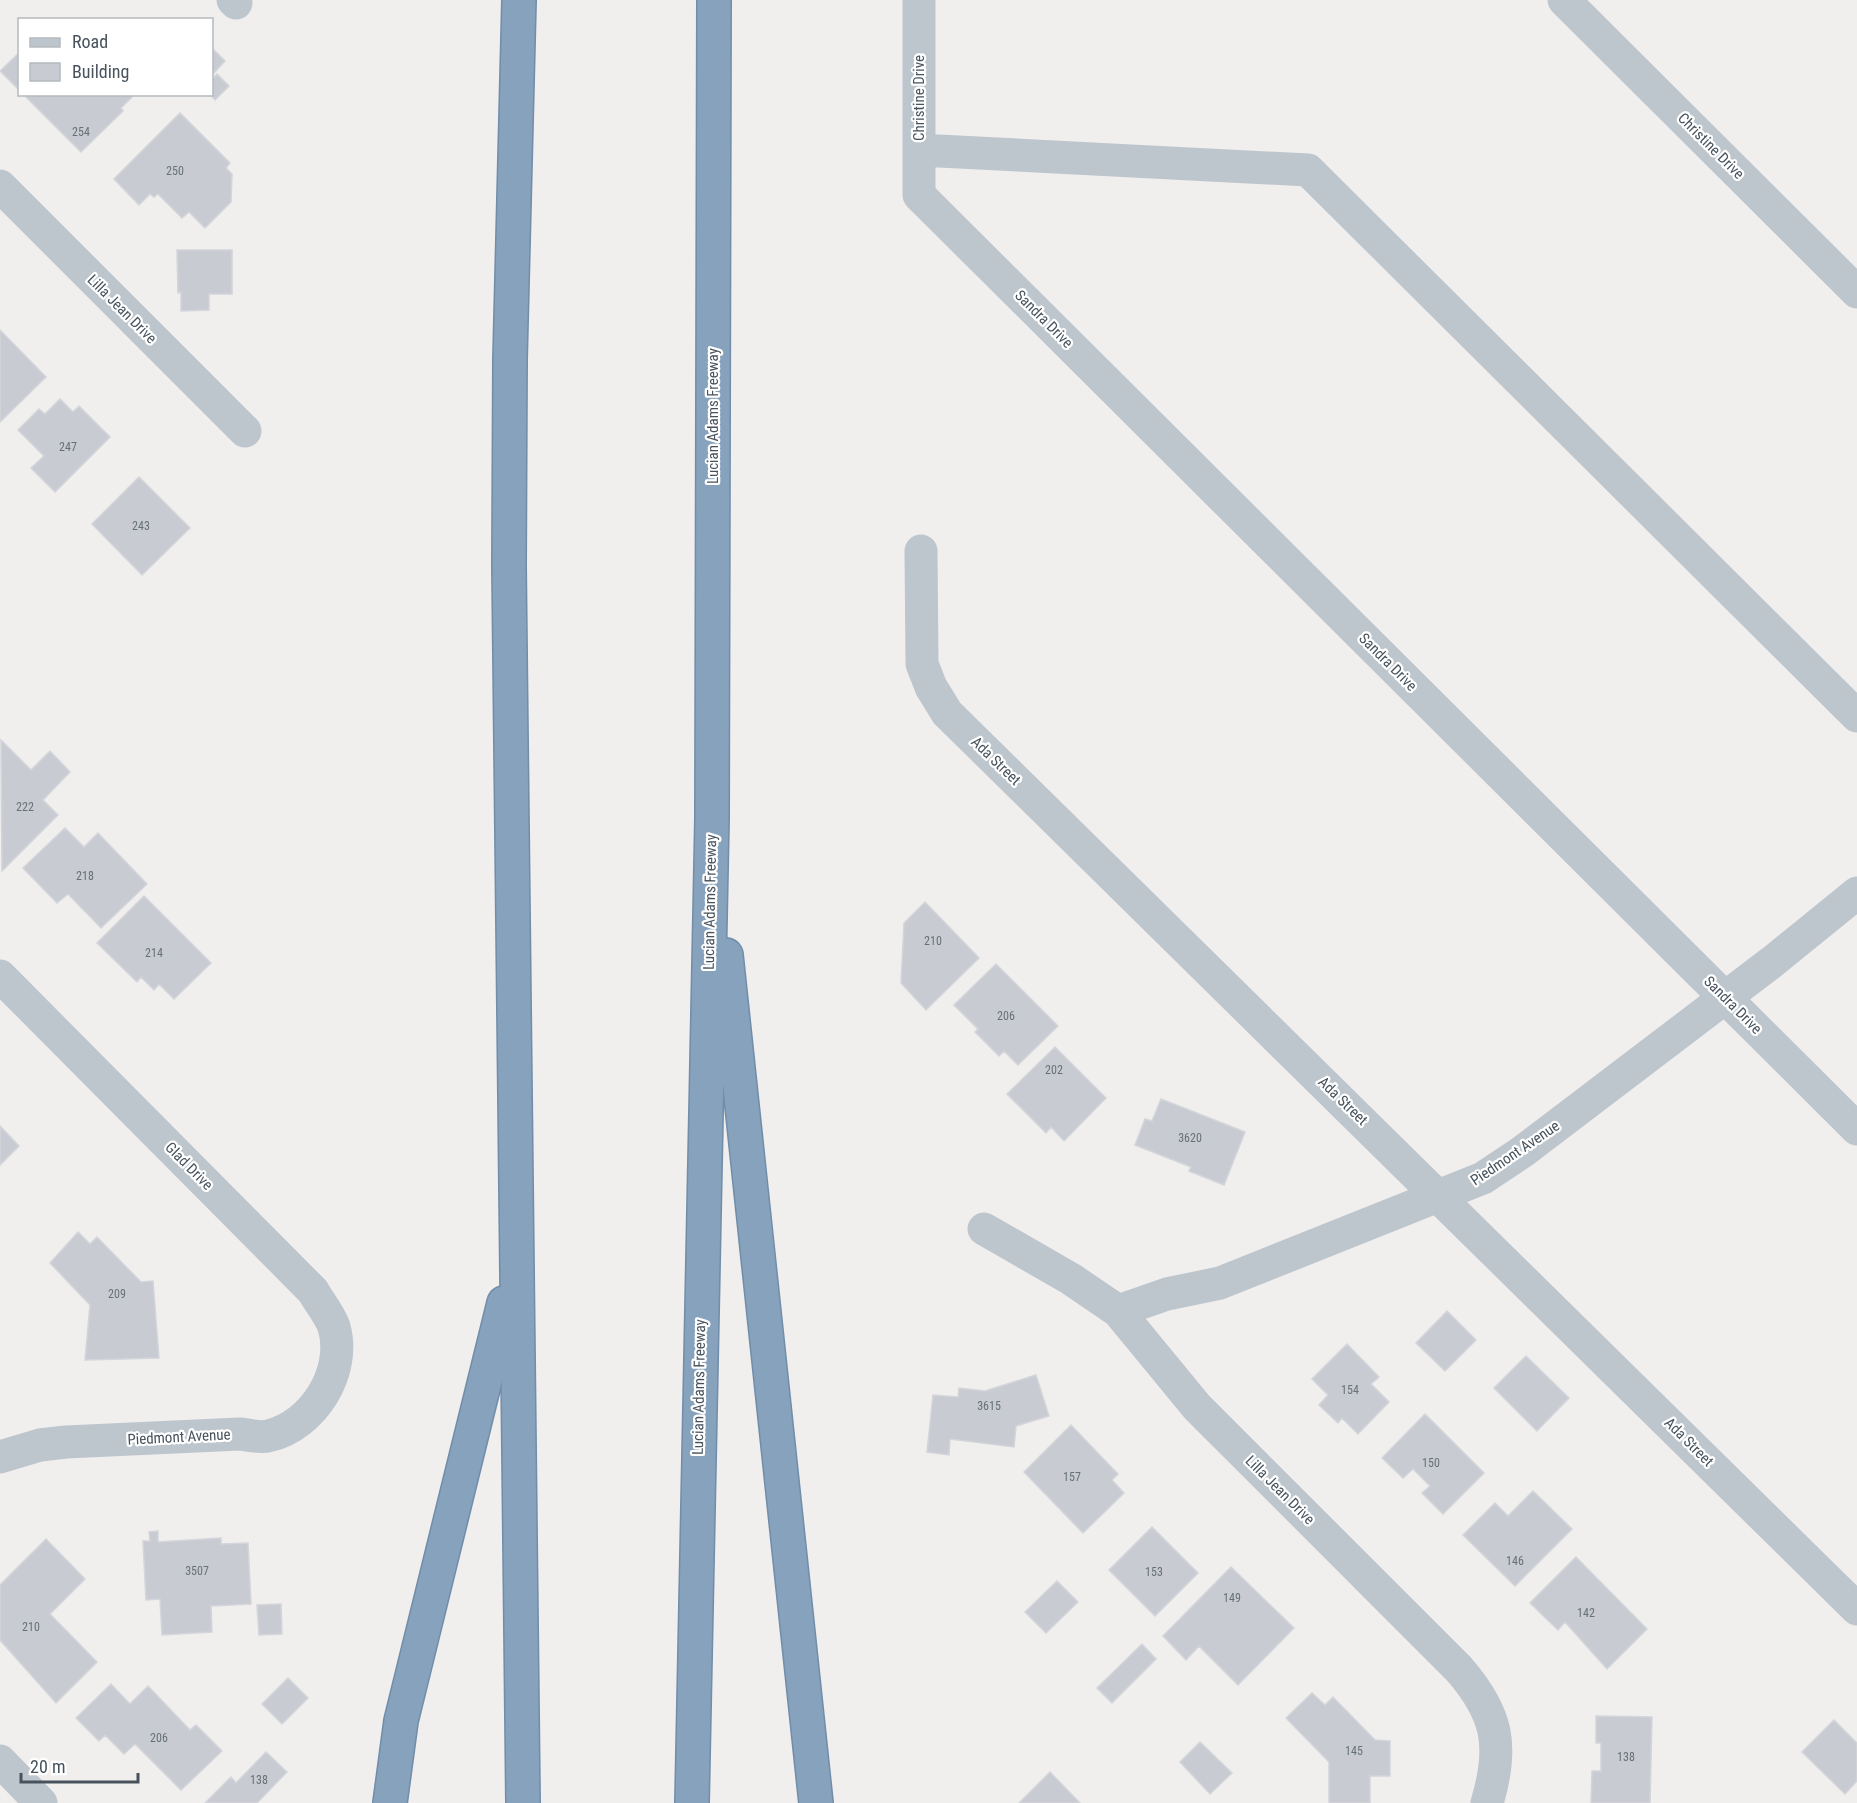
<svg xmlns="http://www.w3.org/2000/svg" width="1857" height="1803" viewBox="0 0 1857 1803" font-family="'Roboto Condensed',sans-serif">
  <rect width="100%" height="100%" fill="#f1eeee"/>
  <!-- building -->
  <path fill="#c8cbd1" stroke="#d2d5da" stroke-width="1.5" d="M 212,48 L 225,61 L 212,75 Z
    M 20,52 L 20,91 L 0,71 Z
    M 217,74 L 229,86 L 215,100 L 210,94 L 212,79 Z
    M 23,94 L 135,94 L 121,108 L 123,111 L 81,152 Z
    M 180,113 L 230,163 L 226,168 L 232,174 L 231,202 L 205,228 L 189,212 L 182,218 L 158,194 L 154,197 L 150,194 L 139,205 L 114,179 Z
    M 177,250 L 232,250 L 232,294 L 209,294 L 209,310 L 181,311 L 181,292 L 178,293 Z
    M 0,330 L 46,377 L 0,422 Z
    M 60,399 L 73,412 L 79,406 L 110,437 L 55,492 L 31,468 L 44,456 L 18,430 L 39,409 L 45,414 Z
    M 139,477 L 190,528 L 142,575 L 92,524 Z
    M 1,740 L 31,770 L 50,751 L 70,772 L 43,800 L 58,815 L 2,871 Z
    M 65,828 L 84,847 L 98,833 L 147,884 L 101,928 L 68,894 L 57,903 L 23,868 Z
    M 144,896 L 211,963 L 174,999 L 159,984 L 154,990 L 141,977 L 137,982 L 97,943 Z
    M 925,902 L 979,958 L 926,1010 L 901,983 L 904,923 Z
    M 996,964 L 1058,1026 L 1018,1065 L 1004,1051 L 999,1056 L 975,1032 L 978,1029 L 954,1005 Z
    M 1055,1047 L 1106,1098 L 1064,1141 L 1051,1127 L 1046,1133 L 1007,1094 Z
    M 1161,1099 L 1245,1132 L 1224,1185 L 1189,1171 L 1191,1167 L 1135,1145 L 1145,1119 L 1152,1121 Z
    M 0,1126 L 19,1146 L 0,1165 Z
    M 78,1232 L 90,1244 L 97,1237 L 141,1282 L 153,1281 L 159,1358 L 85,1360 L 90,1305 L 50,1263 Z
    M 1447,1311 L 1476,1340 L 1445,1371 L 1416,1343 Z
    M 1347,1344 L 1379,1377 L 1371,1384 L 1389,1402 L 1358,1434 L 1342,1418 L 1338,1423 L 1319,1405 L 1328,1395 L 1312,1379 Z
    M 1526,1356 L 1569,1398 L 1537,1431 L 1494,1388 Z
    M 1036,1375 L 1049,1416 L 1016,1426 L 1014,1447 L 950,1439 L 949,1455 L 927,1452 L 933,1395 L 958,1397 L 959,1388 L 985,1391 Z
    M 1425,1414 L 1484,1473 L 1443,1514 L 1422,1493 L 1430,1486 L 1413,1469 L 1403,1478 L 1382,1458 Z
    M 1071,1425 L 1118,1474 L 1112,1480 L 1124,1493 L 1083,1533 L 1024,1472 Z
    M 1533,1491 L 1572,1529 L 1515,1586 L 1463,1535 L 1495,1503 L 1508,1516 Z
    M 1152,1527 L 1198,1573 L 1155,1616 L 1109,1570 Z
    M 158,1531 L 158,1542 L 221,1538 L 221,1544 L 248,1543 L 251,1604 L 211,1606 L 212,1632 L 162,1635 L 160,1599 L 146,1600 L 143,1541 L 150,1541 L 149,1532 Z
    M 46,1539 L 85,1579 L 50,1614 L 97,1662 L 56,1703 L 0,1640 L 0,1585 Z
    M 1576,1557 L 1647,1629 L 1607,1669 L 1565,1622 L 1558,1630 L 1530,1603 Z
    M 1231,1567 L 1294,1628 L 1238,1685 L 1199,1646 L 1186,1660 L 1163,1636 Z
    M 1057,1581 L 1078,1602 L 1046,1633 L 1025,1612 Z
    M 281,1604 L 282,1634 L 259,1635 L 257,1605 Z
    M 1142,1644 L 1156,1659 L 1112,1703 L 1097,1688 Z
    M 288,1678 L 308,1698 L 282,1724 L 262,1704 Z
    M 111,1684 L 130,1704 L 148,1686 L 190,1730 L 196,1725 L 222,1751 L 181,1790 L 135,1744 L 124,1754 L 105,1735 L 99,1741 L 76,1718 Z
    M 1312,1693 L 1325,1705 L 1333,1697 L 1375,1740 L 1390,1741 L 1390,1776 L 1370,1776 L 1370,1803 L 1329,1803 L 1329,1762 L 1286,1718 Z
    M 1596,1716 L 1652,1717 L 1650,1803 L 1591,1803 L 1592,1771 L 1601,1771 L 1601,1743 L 1596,1743 Z
    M 1834,1720 L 1857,1743 L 1857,1781 L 1845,1794 L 1802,1752 Z
    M 1200,1742 L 1232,1773 L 1210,1794 L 1180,1762 Z
    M 266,1752 L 287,1772 L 257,1803 L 205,1803 L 231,1777 L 236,1783 Z
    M 1050,1772 L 1080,1803 L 1019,1803 Z"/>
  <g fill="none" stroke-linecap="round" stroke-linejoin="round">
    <defs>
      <path id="highway" d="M 519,0 L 510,360 L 509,566 L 523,1803
        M 726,955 L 816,1803
        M 390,1803 L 401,1721 L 504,1303
        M 692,1803 L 712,818 L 714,0"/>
    </defs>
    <!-- highway casing -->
    <use href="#highway" stroke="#718da9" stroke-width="36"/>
    <!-- minor -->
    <path stroke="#bdc6cd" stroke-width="33" d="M 233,0 L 236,3
      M 919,0 L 919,195 L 1857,1129
      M 1564,0 L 1857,292
      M 919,150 L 1308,170 L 1857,716
      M 0,186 L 245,431
      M 921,551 L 922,664 L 931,687 L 947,713 L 1857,1609
      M 0,976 L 313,1291 C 319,1302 330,1315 334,1327 C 347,1372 313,1426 268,1436 C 260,1438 249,1435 240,1434 L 66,1442 L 40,1445 L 0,1457
      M 984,1229 L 1071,1279 L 1118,1311 L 1197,1407 L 1459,1669 C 1498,1714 1504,1746 1487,1803
      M 1118,1311 L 1167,1294 L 1220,1283 L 1483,1178 L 1522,1152 L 1772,962 L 1857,893
      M 0,1761 L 41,1803"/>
    <!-- highway -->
    <use href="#highway" stroke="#86a2bd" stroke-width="33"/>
  </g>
  <g text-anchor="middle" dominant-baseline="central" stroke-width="4.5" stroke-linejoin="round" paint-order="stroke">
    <!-- number labels -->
    <g font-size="12" fill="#677079">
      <text x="81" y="132">254</text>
      <text x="175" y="171">250</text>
      <text x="68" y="447">247</text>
      <text x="141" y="526">243</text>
      <text x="25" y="807">222</text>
      <text x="85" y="876">218</text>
      <text x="933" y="941">210</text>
      <text x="154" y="953">214</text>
      <text x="1006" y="1016">206</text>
      <text x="1054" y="1070">202</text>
      <text x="1190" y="1138">3620</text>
      <text x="117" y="1294">209</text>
      <text x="1350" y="1390">154</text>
      <text x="989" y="1406">3615</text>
      <text x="1431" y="1463">150</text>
      <text x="1072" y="1477">157</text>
      <text x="1515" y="1561">146</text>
      <text x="197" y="1571">3507</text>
      <text x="1154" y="1572">153</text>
      <text x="1232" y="1598">149</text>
      <text x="1586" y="1613">142</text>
      <text x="31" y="1627">210</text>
      <text x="159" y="1738">206</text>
      <text x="1354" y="1751">145</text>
      <text x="1626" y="1757">138</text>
      <text x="259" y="1780">138</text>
    </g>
    <!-- street labels -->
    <g font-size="15" fill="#47525c" stroke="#fff">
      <text transform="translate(919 98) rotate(-90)">Christine Drive</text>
      <text transform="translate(1711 146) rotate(45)">Christine Drive</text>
      <text transform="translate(122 309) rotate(45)">Lilla Jean Drive</text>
      <text transform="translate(1044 319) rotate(45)">Sandra Drive</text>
      <text transform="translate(713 416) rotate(-90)">Lucian Adams Freeway</text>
      <text transform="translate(1388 662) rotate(45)">Sandra Drive</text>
      <text transform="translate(996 761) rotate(44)">Ada Street</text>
      <text transform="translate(710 902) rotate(-89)">Lucian Adams Freeway</text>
      <text transform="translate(1733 1005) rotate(45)">Sandra Drive</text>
      <text transform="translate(1343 1101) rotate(44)">Ada Street</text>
      <text transform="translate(1515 1153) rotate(-34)">Piedmont Avenue</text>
      <text transform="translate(189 1166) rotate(45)">Glad Drive</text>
      <text transform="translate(699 1387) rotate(-89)">Lucian Adams Freeway</text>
      <text transform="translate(179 1437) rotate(-3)">Piedmont Avenue</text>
      <text transform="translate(1689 1442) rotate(45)">Ada Street</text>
      <text transform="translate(1280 1490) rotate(45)">Lilla Jean Drive</text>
    </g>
  </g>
  <!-- legend -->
  <rect x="18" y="18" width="195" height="78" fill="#ffffff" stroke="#b5babe" stroke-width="1.5"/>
  <rect x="30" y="38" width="30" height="9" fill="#bdc6cd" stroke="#b5babe" stroke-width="1.5"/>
  <text x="72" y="48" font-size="18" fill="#47525c">Road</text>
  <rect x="30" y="63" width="30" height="18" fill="#c8cbd1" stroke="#b5babe" stroke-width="1.5"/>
  <text x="72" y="78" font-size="18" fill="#47525c">Building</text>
  <!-- scale -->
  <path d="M21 1773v9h117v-9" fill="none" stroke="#47525c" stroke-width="3"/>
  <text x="30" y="1773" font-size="18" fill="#47525c" stroke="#ffffff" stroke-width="4.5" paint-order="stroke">20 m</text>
</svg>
